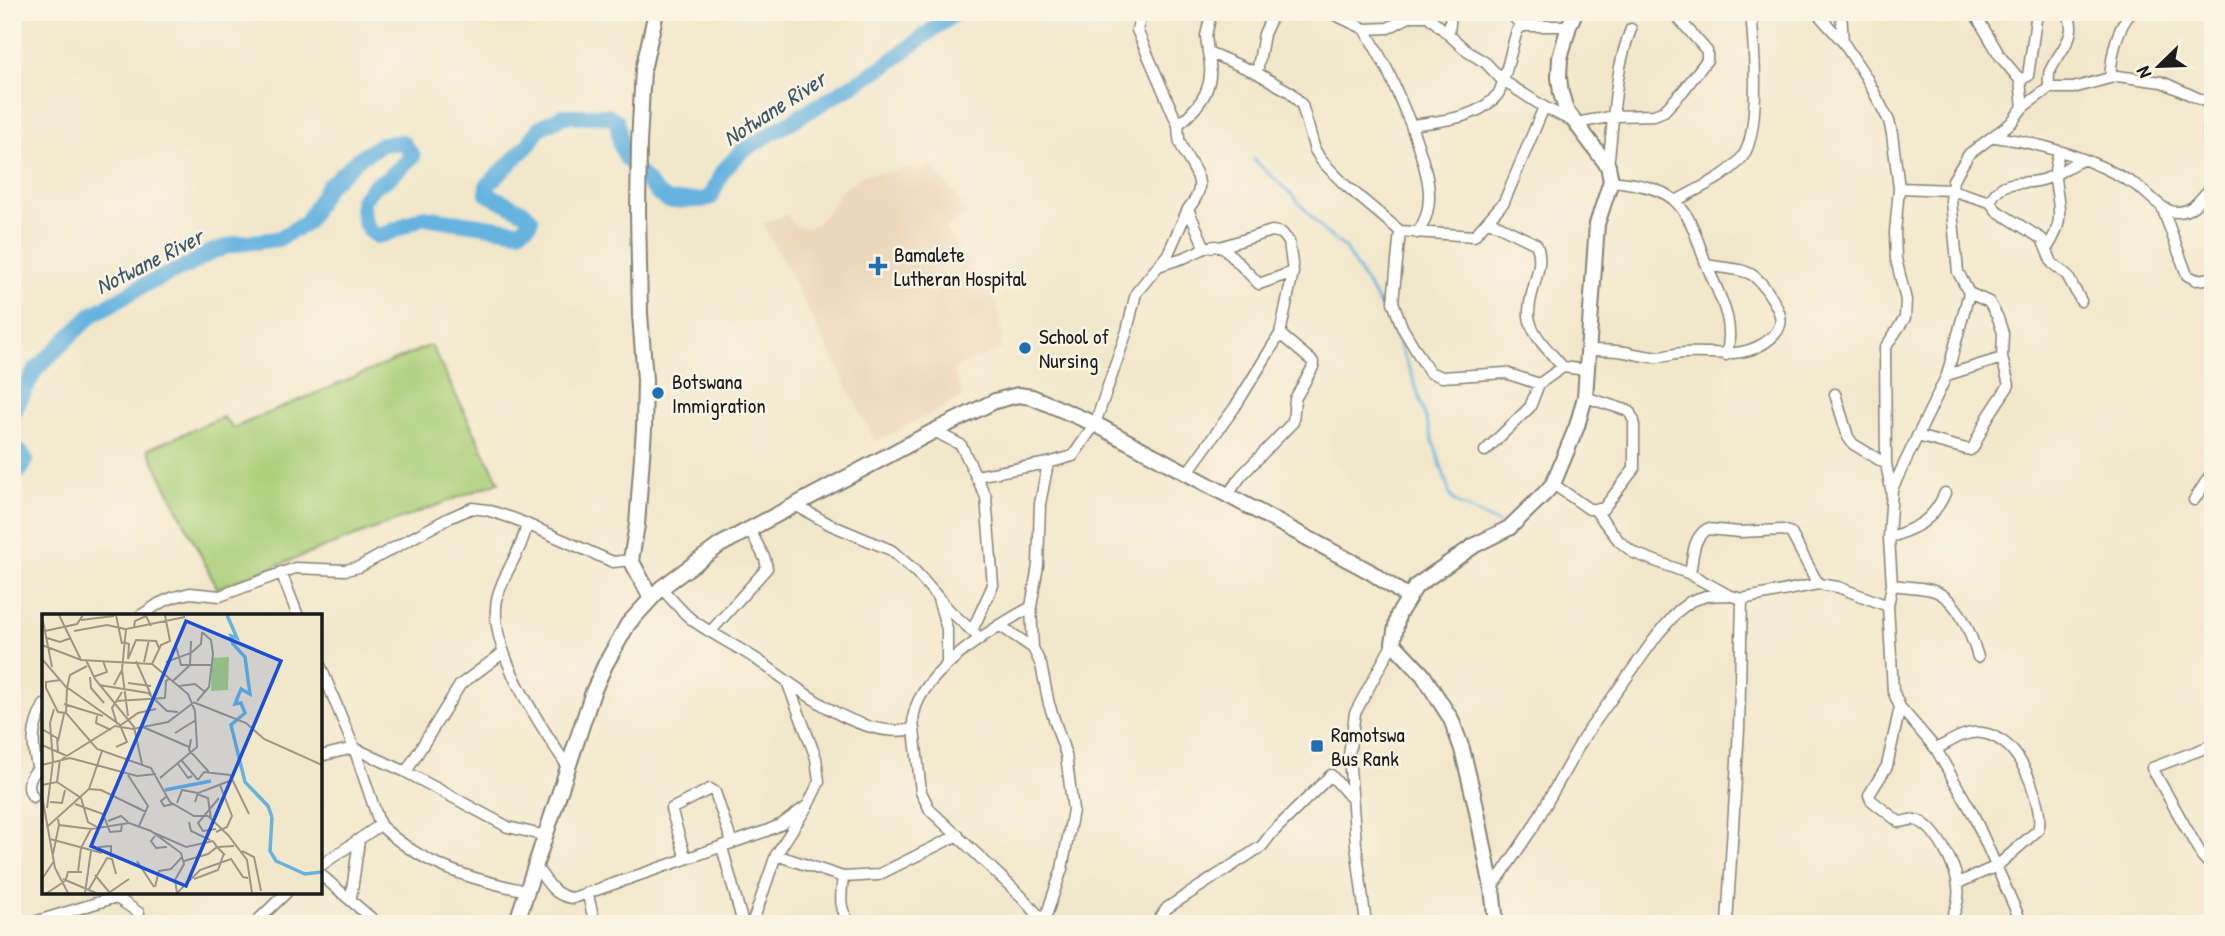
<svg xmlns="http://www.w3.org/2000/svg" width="2225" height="936" viewBox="0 0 2225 936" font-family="'Patrick Hand',sans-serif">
  <rect width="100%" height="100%" fill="#fcf5e5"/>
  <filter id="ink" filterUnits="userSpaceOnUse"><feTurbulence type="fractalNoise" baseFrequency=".0143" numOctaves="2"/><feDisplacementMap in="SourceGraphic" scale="14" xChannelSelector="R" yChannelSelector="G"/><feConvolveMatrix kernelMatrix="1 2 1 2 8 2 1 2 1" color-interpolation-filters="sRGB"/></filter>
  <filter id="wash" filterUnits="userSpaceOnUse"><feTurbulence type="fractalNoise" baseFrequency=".00686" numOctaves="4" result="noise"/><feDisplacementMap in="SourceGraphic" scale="28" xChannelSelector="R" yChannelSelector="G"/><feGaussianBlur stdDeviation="1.57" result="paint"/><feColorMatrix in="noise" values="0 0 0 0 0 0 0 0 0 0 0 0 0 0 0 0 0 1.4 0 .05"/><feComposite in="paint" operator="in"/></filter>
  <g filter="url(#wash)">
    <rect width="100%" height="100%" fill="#f1e7cb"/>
    <!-- built -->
    <path fill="#ecd7ba" d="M 930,163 L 968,213 L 945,229 L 997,304 L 1003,336 L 1001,349 L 952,370 L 964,396 L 876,442 L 763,223 L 787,215 L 796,227 L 809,228 L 818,223 L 832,207 L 839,193 L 863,175 L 910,168 L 914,173 Z"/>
    <!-- green -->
    <path fill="#aacf79" stroke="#63764a" stroke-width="2" d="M 431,345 L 499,482 L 217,588 L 148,449 L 223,417 L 233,428 Z"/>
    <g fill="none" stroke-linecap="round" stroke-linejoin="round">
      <!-- stream -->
      <path stroke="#66b3df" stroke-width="2.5" d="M 1253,159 L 1294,197 L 1326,233 L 1344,247 L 1386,315 L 1412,375 L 1451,497 L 1457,503 L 1499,524"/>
      <!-- river -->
      <path stroke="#66b3df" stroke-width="16" d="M 12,415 L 36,369 L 92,315 L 144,285 L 187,266 L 211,252 L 235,244 L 278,239 L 306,223 L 327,187 L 358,159 L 382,144 L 402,142 L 413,156 L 386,180 L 376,184 L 362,200 C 362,216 363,226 376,236 C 394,234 406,223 424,217 L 519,231 L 529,224 L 531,219 L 524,212 L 487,194 L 487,186 L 529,144 L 539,128 L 563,116 L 608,116 L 617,121 L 621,147 L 627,159 L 658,194 L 669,201 L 701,200 L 711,197 L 722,172 L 742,151 L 886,65 L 956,12
        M 12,448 L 22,454 L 26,460 L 21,469 L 12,475"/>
    </g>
  </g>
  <g filter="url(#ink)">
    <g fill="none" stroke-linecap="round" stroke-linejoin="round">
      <defs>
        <path id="street" d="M 1142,12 L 1137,30 L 1178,125 C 1179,130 1178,137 1180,142 C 1190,171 1213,180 1188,209 L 1205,248 L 1215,246 L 1224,248 L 1259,284 L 1293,272
          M 1206,12 L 1210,18 L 1206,36 L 1208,52 L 1257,73 L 1290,92 L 1302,105 L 1315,150 L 1321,160 L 1344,184 L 1400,231 L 1474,236 L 1504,202 L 1544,107
          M 1329,12 L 1365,29 L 1388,71 L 1411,125
          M 1509,12 L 1522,26
          M 1816,12 L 1843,42 L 1866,77 L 1889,121 L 1892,134 L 1899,188 L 1895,233 L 1896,259 L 1906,300 L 1905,318 L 1885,348 L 1886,464 L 1891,489
          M 1841,12 L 1843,42
          M 1974,12 L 2000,56 L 2020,80 L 2023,107
          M 1365,29 L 1388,28 L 1411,16 L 1428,16 L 1468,52 L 1486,63 L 1502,80 L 1544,107 L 1576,123 L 1615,116 L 1654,115 L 1664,111 L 1683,91 L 1707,60 L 1707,51 L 1673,12
          M 1449,34 L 1451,12
          M 1257,73 L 1264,34 L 1274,12
          M 2110,77 C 2112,55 2116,28 2132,12
          M 2020,80 L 2028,76 L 2037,12
          M 2049,88 C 2049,82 2048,75 2050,71 C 2059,51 2081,34 2066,12
          M 1178,125 C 1203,104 1216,85 1208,52
          M 1995,137 C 2043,143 2093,159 2134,184 C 2149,192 2161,213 2179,212 C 2195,211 2202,195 2213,186
          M 1608,166 C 1614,120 1614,72 1631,29
          M 1611,181 C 1632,183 1663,187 1677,203 C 1693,220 1697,240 1705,261 C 1717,292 1737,321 1726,355
          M 1899,188 L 1951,190 L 1990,202 L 1997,211 L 2042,239 L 2052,263 L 2067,275 L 2081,301
          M 2210,188 L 2209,128 L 2213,109
          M 1676,201 C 1698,188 1728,177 1743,156 C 1761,131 1754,44 1751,12
          M 1990,202 C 2002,174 2026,188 2048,178 C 2061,173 2070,164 2083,160
          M 2162,207 L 2187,275 L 2196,280 L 2213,278
          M 1489,221 L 1536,244 C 1547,265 1527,293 1529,316 C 1531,335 1551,353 1563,367 L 1586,370
          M 1400,231 L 1393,302 L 1402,327 L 1429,372 L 1442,377 L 1506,373 L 1539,384 L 1563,367
          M 1417,233 C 1442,201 1422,159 1411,125 C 1439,121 1479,119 1498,94 C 1503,88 1513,42 1517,31 L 1522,26 L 1569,26
          M 2047,248 C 2066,220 2058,208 2055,178 C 2054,170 2057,160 2059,151
          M 1161,265 L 1186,257 L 1205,248
          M 1587,350 C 1600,350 1613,350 1625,352 C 1636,354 1646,357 1657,357 C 1666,357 1675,353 1684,353 C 1716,351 1744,361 1771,338 C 1785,326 1782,315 1773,300 C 1752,265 1745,272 1707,265
          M 1947,375 L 2002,358
          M 1835,394 L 1848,437 L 1853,444 L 1886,464
          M 934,431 L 961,445 L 986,497 L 993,585 L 972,631
          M 1917,436 L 1970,450 L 1973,448 L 1988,417 L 2009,385 L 2002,358 L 2003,333 L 1998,318 L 1989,302 L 1969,293
          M 1485,451 L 1530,407 L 1539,384
          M 1187,473 L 1235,407 L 1280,334 L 1293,272 L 1289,242 L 1282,233 L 1272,231 L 1220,247
          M 976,476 L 1048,463 L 1073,456 L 1095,424 L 1127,331 L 1136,293 L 1168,254 L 1188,209
          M 1553,484 L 1589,509 L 1603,509 L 1634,469 L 1634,421 L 1629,411 L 1585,397
          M 1227,496 L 1241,476 L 1293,422 L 1295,399 L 1313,367 L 1313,362 L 1280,334
          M 2194,500 L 2213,471
          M 795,505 L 831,525 L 891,550 L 915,571 L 950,611 L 980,638
          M 1595,510 L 1619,541 L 1634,553 L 1690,574 L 1728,595 L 1742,599 L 1818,584 L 1838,587 L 1888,606
          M 527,524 C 522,551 505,570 498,595 C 484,645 541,726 568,767
          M 1889,538 C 1918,527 1932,522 1945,493
          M 281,572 L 298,616
          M 1690,574 C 1693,559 1692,538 1707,529 L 1740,532 L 1783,530 L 1791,533 L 1818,584
          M 1892,585 C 1905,587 1919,587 1931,590 C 1958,597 1971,634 1978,657
          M 661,588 C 671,598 680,610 691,619 C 711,634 735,645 756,659 C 799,688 858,741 914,729 L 921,792 L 930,810 L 1022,897 L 1046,924
          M 938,599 L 947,629 L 947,665
          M 140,616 L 160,603 L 174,597 L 190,593 L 220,596 L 295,568 L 345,570 L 359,567 L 449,518 L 472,508 L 487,510 L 515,519 L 613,562 L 631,560
          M 999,625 L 1033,648
          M 711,631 L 767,568 L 765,559 L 749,528
          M 320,665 L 354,748 L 406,772 L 508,827 L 546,836
          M 1900,707 L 1887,766 L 1869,795 L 1871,800 L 1899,822 C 1904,822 1909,819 1915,820 C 1935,824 1957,868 1958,887 C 1960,899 1955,914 1948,924
          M 914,729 C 904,681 995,627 1031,607
          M 2213,745 L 2152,768 L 2202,856 L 2213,868
          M 1936,749 C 1950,742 1966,730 1982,733 C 2016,738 2032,779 2038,808 C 2039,816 2041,822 2038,830 L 1997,866 L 1958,883
          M 320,756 L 354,748 L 380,825 L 320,866
          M 38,769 C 31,745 32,727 44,705
          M 406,772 L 460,685 L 504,652
          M 33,797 C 24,784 31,773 44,765
          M 380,825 C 423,866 470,879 527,891
          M 722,847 L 743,924
          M 776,855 L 843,877 L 878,875 L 958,835
          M 686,859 L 671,809 L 710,789 L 715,792 L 732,843
          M 536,867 C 548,882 553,896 573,898 L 766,831 L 782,824 L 808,805
          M 320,874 L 378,924
          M 843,877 C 841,895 838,909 851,924
          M 1492,888 L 1532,829 L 1584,737 L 1658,634 L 1678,611 L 1691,601 L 1706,596 L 1728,595
          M 588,895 L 593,916 L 592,924
          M 351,898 L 359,840
          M 1044,922 L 1062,869 L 1073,810 L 1066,755 L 1049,704 L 1041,665 L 1033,648 L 1031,607 L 1038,565 L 1040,504 L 1048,463
          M 28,924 L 113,898 L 120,900 L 139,913
          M 254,924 L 287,892
          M 752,924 L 776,855 L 808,805 L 819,782 L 816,758 L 788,684
          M 1156,924 L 1167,908 L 1262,846 L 1272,833 L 1331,775 L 1352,799
          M 1366,924 L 1356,845 L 1349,755 L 1355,713 L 1393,643
          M 1727,924 L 1739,729 L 1742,599
          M 2022,924 L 1973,814 L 1936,749 L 1900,707 L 1893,691 L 1888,606 L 1892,585 L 1889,538 L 1892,489 L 1947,375 L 1969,293 L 1958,272 L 1951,201 L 1953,180 L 1969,154 L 2011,123 L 2023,107 L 2049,88 L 2073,88 L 2117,76 L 2162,82 L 2213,105"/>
        <path id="secondary" d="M 651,598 L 631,560 L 637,525 L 644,429 L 645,380 L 640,314 L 638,213 L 639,143 L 643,70 L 656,12
          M 516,924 L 593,692 L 605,665 L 628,624 L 661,588 L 720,545 L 934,431 L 995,401 L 1018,395 L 1032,397 L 1095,424 L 1369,571 L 1408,597
          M 1496,924 L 1492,888 L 1475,802 L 1462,749 L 1451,719 L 1423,675 L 1393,643 L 1398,615 L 1416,586 L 1475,545 L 1509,528 L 1545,493 L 1553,484 L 1577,426 L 1585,397 L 1597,224 L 1611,181 L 1608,166 L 1566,110 L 1561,93 L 1559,77 L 1560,58 L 1569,26 L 1575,12"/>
      </defs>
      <!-- street casing -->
      <use href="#street" stroke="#868274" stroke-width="13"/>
      <!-- secondary casing -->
      <use href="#secondary" stroke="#868274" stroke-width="18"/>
      <!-- street -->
      <use href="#street" stroke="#fff" stroke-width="10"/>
      <!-- secondary -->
      <use href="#secondary" stroke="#fff" stroke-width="14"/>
    </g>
  </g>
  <!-- markers -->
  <g fill="#1f6fb2" stroke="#fcf5e5" stroke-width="2.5">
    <path d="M874.5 255.5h7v7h7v7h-7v7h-7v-7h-7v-7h7z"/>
    <circle cx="1025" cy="348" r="7"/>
    <circle cx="658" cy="393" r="7"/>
    <rect x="1310" y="739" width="14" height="14" rx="3.5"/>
  </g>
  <g text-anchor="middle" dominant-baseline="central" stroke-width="5" stroke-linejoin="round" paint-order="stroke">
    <!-- poi labels -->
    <g font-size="21" fill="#1c1c1c" stroke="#fcf5e5" text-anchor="start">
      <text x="894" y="254">Bamalete<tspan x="894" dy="24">Lutheran Hospital</tspan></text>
      <text x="1039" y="336">School of<tspan x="1039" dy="24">Nursing</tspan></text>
      <text x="672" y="381">Botswana<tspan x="672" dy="24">Immigration</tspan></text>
      <text x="1331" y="734">Ramotswa<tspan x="1331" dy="24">Bus Rank</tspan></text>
    </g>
    <!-- water labels -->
    <g font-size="23" font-style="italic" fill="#3a586a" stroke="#fcf5e5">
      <text transform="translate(774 108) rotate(-33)">Notwane River</text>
      <text transform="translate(149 261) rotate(-27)">Notwane River</text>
    </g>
  </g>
  <!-- overview -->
  <g transform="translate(42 614)">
    <rect width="280" height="280" fill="#f1e7cb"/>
    <path d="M 187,43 L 186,76 L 169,77 L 170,44 Z" fill="#aacf79"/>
    <path fill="none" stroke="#66b3df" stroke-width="3.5" d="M 185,1 L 195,24 L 189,22 L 191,30 L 203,43 L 208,80 L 199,75 L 193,90 L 199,89 L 203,99 L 189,111 L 203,168 L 226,192 L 230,203M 123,176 L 169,167M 230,203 L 228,237 L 234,247 L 263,260 L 280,258"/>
    <path fill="none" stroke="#9c9685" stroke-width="2" d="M 17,1 L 39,46M 74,1 L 80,30M 0,2 L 10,53M 39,6 L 72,2M 92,13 L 93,7 L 104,2 L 109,12M 3,17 L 35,10 L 41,1M 32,17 L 65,11 L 83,15M 5,24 L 18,28 L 29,24M 81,28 L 87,30 L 86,45M 0,31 L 39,46 L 110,50 L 146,80 L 153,97 L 155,133 L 118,164M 134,32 L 139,51 L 148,51 L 149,27M 0,45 L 25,74 L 24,99 L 55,135 L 109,154 L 128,188 L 152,202 L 166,202 L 186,221 L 205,246 L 210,279M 86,45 L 94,26 L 114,27 L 117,34M 44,46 L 53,65 L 92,113 L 100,150M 94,47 L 109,81M 102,48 L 107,26M 124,48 L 149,39 L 159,30 L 160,18M 110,50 L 119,31 L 128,27 L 123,1M 80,56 L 84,15 L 143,3M 48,63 L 49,74 L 62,89M 51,63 L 65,58 L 61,47M 18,66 L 4,68 L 4,74 L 16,98 L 24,99M 131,67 L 148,51 L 169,51M 86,69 L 109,72M 57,71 L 106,79 L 125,97 L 136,98M 72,71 L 80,56 L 86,102M 137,72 L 153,70 L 163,78M 25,74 L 28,61 L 45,52M 26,74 L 78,111 L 85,128 L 74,133M 123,84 L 124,67 L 128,64M 74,87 L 123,84M 155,87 L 167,73 L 171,40 L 169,26 L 160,18M 151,88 L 204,109 L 222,125 L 280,151M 22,90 L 61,102M 55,102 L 54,109 L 69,116M 75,110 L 70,94 L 80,78M 79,111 L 96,99 L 114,95M 101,113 L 147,133M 0,115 L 15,124 L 16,137M 133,119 L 154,106M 149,125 L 147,136 L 167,158M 16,127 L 22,100M 0,131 L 25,142M 20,145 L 73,112 L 91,115 L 126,108 L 151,89M 140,147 L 156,166M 136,150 L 146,164 L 150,162M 0,151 L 28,144 L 95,162 L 114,160M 86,161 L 106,192 L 97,212M 156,166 L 162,158 L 188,161 L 207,200M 15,168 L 18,146M 0,171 L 15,168 L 39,184 L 46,208 L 55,213M 47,175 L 59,176 L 104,198M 155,180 L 166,184 L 169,205M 0,182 L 13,254 L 26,279M 124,183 L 119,187 L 122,192 L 131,190M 8,188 L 20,189 L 23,176M 153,188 L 156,179 L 190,166M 135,189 L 140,176 L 156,179M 33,190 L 61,200 L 68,218 L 79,217 L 80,211M 5,194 L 11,148 L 8,109 L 12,95M 16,205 L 17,211 L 49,215 L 87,209 L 109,217 L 139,239 L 142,250 L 133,266 L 135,279M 66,207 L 79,202 L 86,208M 147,208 L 149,217 L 168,226M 5,213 L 47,175 L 60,137M 174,215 L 161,217 L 156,209 L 177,184M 110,218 L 144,233 L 171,227M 174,218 L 185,213 L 190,202 L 178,171M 113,222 L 109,227 L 114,234 L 125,233M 8,225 L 60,239M 200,237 L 212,243 L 219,277M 56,238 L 57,233 L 69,232 L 69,243M 11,240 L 17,211M 183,241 L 175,233 L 192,232M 95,247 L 112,273M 142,247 L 166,240 L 175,233 L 171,227M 36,258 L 39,234 L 49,215M 53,261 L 68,279M 0,265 L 12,247M 21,265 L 54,279M 24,265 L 26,258 L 40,258M 152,265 L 176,256 L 182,239M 113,273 L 117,257 L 129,255 L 140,243M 47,275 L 65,244 L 70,245 L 74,260M 68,278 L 87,265M 5,279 L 23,267M 43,279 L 49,237M 135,279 L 158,256 L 189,245 L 201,263 L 206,264"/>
    <path fill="#1d4ed8" fill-opacity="0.15" stroke="#1d4ed8" stroke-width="3.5" d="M 144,7 L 239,47 L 144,272 L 49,232 Z"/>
    <rect width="280" height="280" fill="none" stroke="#1c1c1c" stroke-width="3.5"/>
  </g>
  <!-- margin -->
  <rect width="2225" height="936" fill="none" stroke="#fcf5e5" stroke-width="42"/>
  <!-- north arrow -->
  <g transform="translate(2159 66) rotate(247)" stroke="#fcf5e5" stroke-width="5" paint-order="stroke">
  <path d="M0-5L12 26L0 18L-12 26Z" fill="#1c1c1c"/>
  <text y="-10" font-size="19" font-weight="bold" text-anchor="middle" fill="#1c1c1c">N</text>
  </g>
</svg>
